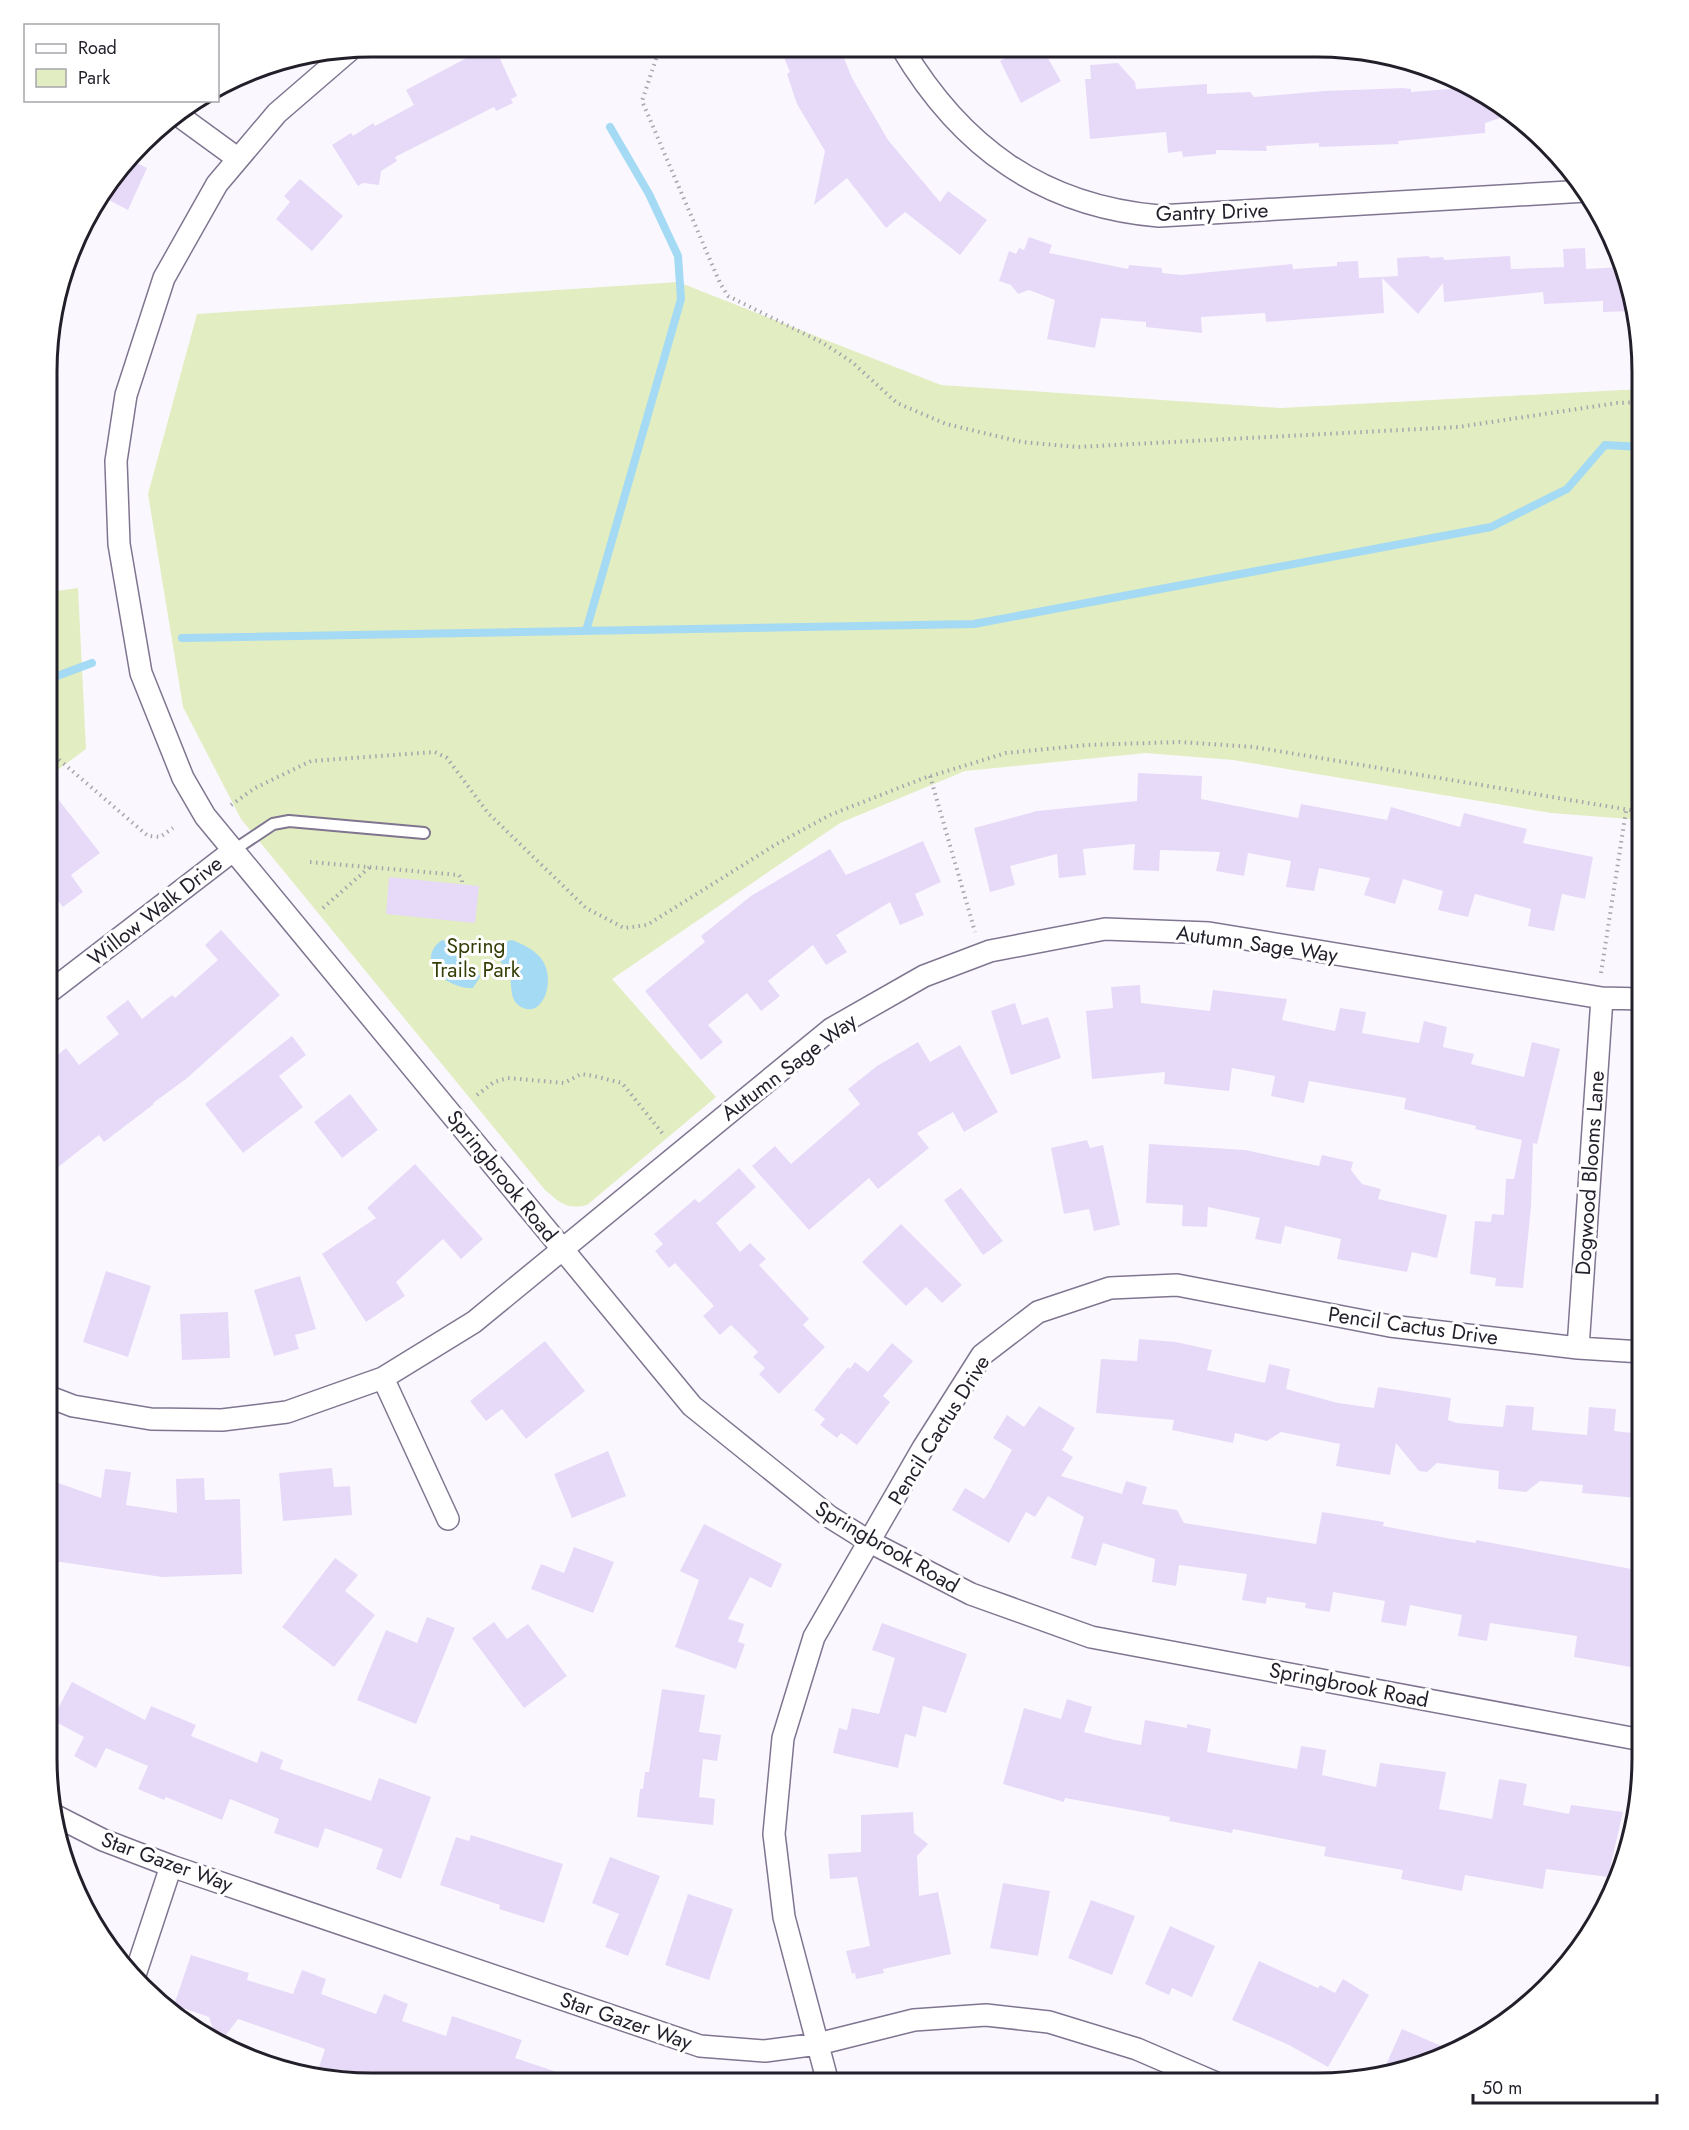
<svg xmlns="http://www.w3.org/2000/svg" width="1689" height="2130" viewBox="0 0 1689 2130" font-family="Jost,sans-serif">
  <rect width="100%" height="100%" fill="#faf8fe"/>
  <!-- green -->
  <path fill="#e2edc1" d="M 678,282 L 941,385 L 1281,408 L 1642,389 L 1642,820 L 1551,813 L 1233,760 L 1146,753 L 965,771 L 840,823 L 612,979 L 716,1097 L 587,1205 C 567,1210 560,1203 545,1190 L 241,819 L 183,707 L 148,494 L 197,314 Z
    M 78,588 L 86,749 L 48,777 L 49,592 Z"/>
  <!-- water -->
  <path fill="#a4daf4" d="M 442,940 L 458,944 L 466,962 L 478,970 L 480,977 L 473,988 C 447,989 413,961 442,940 Z
    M 512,940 C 522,944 533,949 540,957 C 559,979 541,1025 517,1004 C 510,997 512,986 510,977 C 508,969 501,964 498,957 C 498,946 502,942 512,940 Z"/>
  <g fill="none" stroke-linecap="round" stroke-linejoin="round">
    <!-- stream -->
    <path stroke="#a4daf4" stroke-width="8" d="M 586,631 L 681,299 L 678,256 L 649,194 L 610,127
      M 182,638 L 974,624 L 1491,527 L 1567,489 L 1605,445 L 1642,447
      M 49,679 L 92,663"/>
  </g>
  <!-- building -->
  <path fill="#e7daf9" d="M 780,48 L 840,48 L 852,78 L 888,140 L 940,202 L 948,191 L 987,220 L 960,255 L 905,212 L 886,228 L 847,178 L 814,205 L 825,151 L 797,104 L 787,74 L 790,72 Z
    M 1023,48 L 1042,48 L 1061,81 L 1021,103 L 1000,61 Z
    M 496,50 L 517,96 L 511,99 L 513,103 L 496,111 L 494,107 L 395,157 L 397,161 L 381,171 L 379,185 L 363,183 L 358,186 L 332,145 L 351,133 L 353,136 L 373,123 L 375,126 L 414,105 L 406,90 L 478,52 L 480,57 Z
    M 1118,63 L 1135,82 L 1136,89 L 1207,84 L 1207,94 L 1250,92 L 1254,97 L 1324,91 L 1403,88 L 1411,89 L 1411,92 L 1461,88 L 1461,92 L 1477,90 L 1498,102 L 1512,114 L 1485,123 L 1485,133 L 1398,141 L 1399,144 L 1319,147 L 1319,143 L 1266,146 L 1267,151 L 1216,150 L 1216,154 L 1183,157 L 1182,151 L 1168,153 L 1166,132 L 1090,139 L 1085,79 L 1091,79 L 1090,65 Z
    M 131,160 L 147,168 L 128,210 L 101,196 Z
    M 300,179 L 343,216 L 312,251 L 276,219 L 290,202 L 284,196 Z
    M 1029,237 L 1052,245 L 1049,253 L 1128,269 L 1129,265 L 1162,268 L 1162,273 L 1181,275 L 1292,264 L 1293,269 L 1337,266 L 1337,262 L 1358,261 L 1359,278 L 1398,276 L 1397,258 L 1429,256 L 1430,258 L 1443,257 L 1444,260 L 1510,256 L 1511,269 L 1564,267 L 1563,249 L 1585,248 L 1586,269 L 1623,267 L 1631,287 L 1634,311 L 1603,312 L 1603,301 L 1544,304 L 1543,292 L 1444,302 L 1443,283 L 1418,314 L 1382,278 L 1384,313 L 1266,322 L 1265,313 L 1201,317 L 1202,333 L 1146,327 L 1146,322 L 1101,318 L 1095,348 L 1047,339 L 1055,300 L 1029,290 L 1018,294 L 1011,285 L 999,281 L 1009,251 L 1016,254 L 1019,248 L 1024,250 Z
    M 1138,773 L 1202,776 L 1201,799 L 1298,818 L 1301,804 L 1387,820 L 1391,807 L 1460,827 L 1464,813 L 1527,829 L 1523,843 L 1593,857 L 1585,899 L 1562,894 L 1554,931 L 1528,926 L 1531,909 L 1475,894 L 1468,917 L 1438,910 L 1443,891 L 1403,879 L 1395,904 L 1364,895 L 1370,878 L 1319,868 L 1314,891 L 1286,887 L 1291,861 L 1248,853 L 1244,876 L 1216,871 L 1220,852 L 1160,850 L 1159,871 L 1133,870 L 1135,844 L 1083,849 L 1086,875 L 1059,878 L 1057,854 L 1010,866 L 1015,885 L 990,892 L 974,828 L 1037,811 L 1137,801 Z
    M 48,786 L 100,853 L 71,875 L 83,892 L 63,907 L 50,891 L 48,893 Z
    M 923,841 L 941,882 L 915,894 L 924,915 L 900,925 L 890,902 L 836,935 L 847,952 L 826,965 L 813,945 L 768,981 L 780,996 L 761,1011 L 747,993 L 708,1025 L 723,1042 L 701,1060 L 645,991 L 705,942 L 701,936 L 751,896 L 830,849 L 846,875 Z
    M 389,877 L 479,886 L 475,923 L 386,914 Z
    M 221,930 L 280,995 L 186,1079 L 153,1103 L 154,1104 L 104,1142 L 99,1135 L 48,1175 L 48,1063 L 66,1048 L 79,1065 L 119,1034 L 106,1017 L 128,1000 L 142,1019 L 172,995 L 175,998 L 218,960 L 205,945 Z
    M 1140,985 L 1141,1003 L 1210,1011 L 1213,990 L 1287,999 L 1282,1020 L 1335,1031 L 1340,1008 L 1366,1012 L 1362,1033 L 1419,1043 L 1424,1021 L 1447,1027 L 1443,1047 L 1474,1054 L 1471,1064 L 1524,1077 L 1532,1042 L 1560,1049 L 1537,1144 L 1533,1143 L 1531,1206 L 1523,1288 L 1495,1286 L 1496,1278 L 1470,1274 L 1475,1221 L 1491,1222 L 1492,1214 L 1504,1215 L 1506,1179 L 1514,1179 L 1522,1140 L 1475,1129 L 1476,1126 L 1404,1109 L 1406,1098 L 1309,1081 L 1304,1103 L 1271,1096 L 1275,1076 L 1232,1068 L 1229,1091 L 1164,1084 L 1165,1072 L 1092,1079 L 1086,1011 L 1113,1008 L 1111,987 Z
    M 1015,1003 L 1022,1025 L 1048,1017 L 1061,1058 L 1011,1075 L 991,1011 Z
    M 292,1036 L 306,1055 L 279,1076 L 303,1107 L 243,1153 L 205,1104 Z
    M 918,1042 L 930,1062 L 960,1045 L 998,1112 L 964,1132 L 953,1112 L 917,1133 L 929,1148 L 878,1189 L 869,1178 L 809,1230 L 752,1166 L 775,1146 L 791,1164 L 860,1104 L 848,1089 L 877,1066 Z
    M 350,1094 L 378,1130 L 342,1158 L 314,1122 Z
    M 1087,1140 L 1090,1148 L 1103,1145 L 1120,1225 L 1094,1231 L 1089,1209 L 1064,1214 L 1051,1148 Z
    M 1149,1144 L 1245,1150 L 1319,1166 L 1322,1155 L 1353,1162 L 1351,1170 L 1362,1184 L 1381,1189 L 1378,1199 L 1447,1215 L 1437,1258 L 1412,1252 L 1407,1272 L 1337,1259 L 1341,1239 L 1285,1226 L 1281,1244 L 1255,1239 L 1260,1218 L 1208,1207 L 1207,1227 L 1182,1226 L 1183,1205 L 1146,1203 Z
    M 415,1164 L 483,1239 L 461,1259 L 443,1239 L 396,1282 L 405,1296 L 366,1322 L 322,1254 L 376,1218 L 367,1208 Z
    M 739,1168 L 756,1187 L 716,1223 L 740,1252 L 750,1243 L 766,1259 L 759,1265 L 809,1319 L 803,1325 L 825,1347 L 779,1394 L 759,1374 L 765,1368 L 753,1357 L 758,1352 L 731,1325 L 720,1335 L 703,1316 L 714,1306 L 675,1263 L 669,1268 L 655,1251 L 663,1244 L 654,1234 L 695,1199 L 699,1203 Z
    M 961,1188 L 1003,1241 L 983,1255 L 944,1200 Z
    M 901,1224 L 962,1285 L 942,1303 L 926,1287 L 906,1306 L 862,1262 Z
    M 106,1271 L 151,1286 L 128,1357 L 83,1342 Z
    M 300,1276 L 316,1329 L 295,1335 L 299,1349 L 274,1356 L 254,1290 Z
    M 228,1312 L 230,1358 L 182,1360 L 180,1314 Z
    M 1139,1339 L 1176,1342 L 1212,1350 L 1207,1370 L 1265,1383 L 1269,1364 L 1290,1369 L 1286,1389 L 1338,1403 L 1374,1408 L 1378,1387 L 1451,1398 L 1448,1420 L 1457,1423 L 1503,1427 L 1506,1405 L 1534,1407 L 1532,1430 L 1587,1435 L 1589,1407 L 1616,1409 L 1614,1431 L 1642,1434 L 1637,1498 L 1582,1493 L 1583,1485 L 1540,1481 L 1526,1492 L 1498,1489 L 1499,1471 L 1437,1463 L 1427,1472 L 1419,1471 L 1396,1443 L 1390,1475 L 1336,1466 L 1340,1444 L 1281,1432 L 1267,1441 L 1235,1433 L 1233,1443 L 1172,1430 L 1174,1420 L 1096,1413 L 1101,1359 L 1137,1361 Z
    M 545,1341 L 585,1391 L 526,1439 L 502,1409 L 486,1421 L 470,1401 Z
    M 892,1343 L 913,1361 L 883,1396 L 890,1402 L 857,1445 L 841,1433 L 837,1438 L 820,1425 L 825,1419 L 814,1410 L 848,1367 L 850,1369 L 855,1362 L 868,1372 Z
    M 1039,1406 L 1075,1428 L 1062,1450 L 1073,1457 L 1061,1476 L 1122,1494 L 1126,1481 L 1147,1487 L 1142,1504 L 1177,1510 L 1184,1523 L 1316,1544 L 1322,1512 L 1384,1522 L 1383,1526 L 1446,1538 L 1476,1543 L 1476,1540 L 1642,1571 L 1642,1669 L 1574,1657 L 1577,1636 L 1490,1623 L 1487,1641 L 1458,1636 L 1462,1615 L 1410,1605 L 1406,1626 L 1381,1622 L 1385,1601 L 1333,1592 L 1330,1612 L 1305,1608 L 1306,1603 L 1267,1597 L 1266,1604 L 1242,1600 L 1247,1574 L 1179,1565 L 1176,1586 L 1152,1582 L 1155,1559 L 1103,1543 L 1096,1566 L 1071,1558 L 1084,1517 L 1048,1496 L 1035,1517 L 1026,1512 L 1009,1543 L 952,1510 L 965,1488 L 984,1499 L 989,1492 L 1012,1450 L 993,1438 L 1007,1415 L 1024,1427 Z
    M 608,1451 L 626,1496 L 572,1518 L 554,1474 Z
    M 332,1468 L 334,1487 L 350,1486 L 352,1515 L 283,1521 L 279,1473 Z
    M 105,1469 L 131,1472 L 126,1505 L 177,1513 L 176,1479 L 204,1478 L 205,1500 L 240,1499 L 242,1574 L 162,1577 L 47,1560 L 47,1479 L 101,1498 Z
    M 704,1524 L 782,1564 L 771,1588 L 750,1577 L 728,1619 L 744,1624 L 738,1642 L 745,1644 L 736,1669 L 675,1647 L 699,1580 L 680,1571 Z
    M 574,1547 L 614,1562 L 593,1613 L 531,1589 L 541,1564 L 564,1573 Z
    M 335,1558 L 358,1575 L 345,1591 L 375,1615 L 334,1667 L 282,1627 Z
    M 427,1617 L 455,1628 L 416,1724 L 357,1700 L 386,1630 L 417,1643 Z
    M 494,1622 L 507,1639 L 528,1624 L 567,1676 L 524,1708 L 472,1638 Z
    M 882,1623 L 967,1654 L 946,1713 L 923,1706 L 916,1737 L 905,1734 L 898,1768 L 833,1753 L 839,1728 L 847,1730 L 852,1708 L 879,1714 L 895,1658 L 872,1650 Z
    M 72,1682 L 145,1720 L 151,1706 L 196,1725 L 191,1736 L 257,1763 L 261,1751 L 283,1760 L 280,1769 L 371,1801 L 379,1778 L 431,1797 L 401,1879 L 376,1869 L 383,1849 L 325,1828 L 318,1848 L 274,1833 L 279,1819 L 230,1799 L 222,1820 L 166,1797 L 164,1800 L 138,1789 L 148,1766 L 106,1748 L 96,1768 L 74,1756 L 84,1737 L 52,1720 Z
    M 662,1689 L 705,1695 L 699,1732 L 721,1735 L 717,1761 L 703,1759 L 699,1797 L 715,1799 L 713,1825 L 637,1817 L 640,1789 L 643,1789 L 645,1772 L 649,1772 Z
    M 1067,1699 L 1092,1707 L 1084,1732 L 1115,1740 L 1141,1745 L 1145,1720 L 1187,1728 L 1187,1724 L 1211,1729 L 1207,1752 L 1297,1769 L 1301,1746 L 1326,1750 L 1322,1775 L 1376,1787 L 1380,1763 L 1446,1772 L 1439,1809 L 1492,1819 L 1499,1779 L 1527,1784 L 1523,1805 L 1569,1814 L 1571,1805 L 1623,1812 L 1608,1877 L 1546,1869 L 1543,1889 L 1465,1875 L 1462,1891 L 1401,1879 L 1403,1870 L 1324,1856 L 1326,1847 L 1233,1829 L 1232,1833 L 1169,1821 L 1170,1817 L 1065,1798 L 1064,1802 L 1003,1784 L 1024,1708 L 1061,1719 Z
    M 913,1812 L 914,1833 L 928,1844 L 917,1856 L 919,1896 L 938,1892 L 951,1954 L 883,1969 L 884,1973 L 856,1979 L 855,1973 L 852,1974 L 846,1951 L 870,1946 L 857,1877 L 830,1879 L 828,1854 L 861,1852 L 861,1815 Z
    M 471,1835 L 563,1864 L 544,1923 L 499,1909 L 500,1905 L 440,1885 L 456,1837 L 469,1841 Z
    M 610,1857 L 660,1876 L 628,1956 L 605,1947 L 619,1914 L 592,1903 Z
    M 1003,1883 L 1050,1891 L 1038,1956 L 990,1948 Z
    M 688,1894 L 733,1909 L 709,1980 L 665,1965 Z
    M 1091,1900 L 1135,1916 L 1112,1975 L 1068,1958 Z
    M 1170,1926 L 1215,1946 L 1192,1997 L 1172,1988 L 1169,1995 L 1145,1984 Z
    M 191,1955 L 249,1973 L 247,1980 L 293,1994 L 302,1970 L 326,1979 L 321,1994 L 376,2014 L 384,1994 L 408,2004 L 402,2021 L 446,2036 L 452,2016 L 522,2040 L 515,2058 L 578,2079 L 578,2083 L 416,2083 L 385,2072 L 381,2083 L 350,2083 L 316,2076 L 325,2049 L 238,2019 L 226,2035 L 213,2029 L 209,2017 L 174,2005 Z
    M 1259,1961 L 1318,1988 L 1320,1985 L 1335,1993 L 1343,1979 L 1369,1995 L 1328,2067 L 1289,2045 L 1232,2020 Z
    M 1402,2029 L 1453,2051 L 1402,2072 L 1381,2076 Z"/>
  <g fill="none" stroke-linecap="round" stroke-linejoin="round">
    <defs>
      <path id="lane" d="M 234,850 L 273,824 L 289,821 L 424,833"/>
      <path id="street" d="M 902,48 C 961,147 1042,206 1159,216 L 1586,191
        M 350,50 L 277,113 L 217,184 L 164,278 L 126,395 L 116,461 L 119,544 L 141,673 L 183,778 L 205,816 L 692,1406 L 830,1517 L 870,1542 L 971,1594 L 1091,1637 L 1642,1740
        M 178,115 L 237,158
        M 48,993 L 234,850
        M 1578,1348 L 1602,998
        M 383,1378 L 448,1519
        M 47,1396 L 73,1406 L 151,1419 L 222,1420 L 287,1412 L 383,1378 L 474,1322 L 831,1029 L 924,976 L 990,951 L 1105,929 L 1209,933 L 1602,998 L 1642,999
        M 54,1815 L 103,1840 L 171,1866 L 700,2046 L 765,2051 L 818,2044 L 914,2020 L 986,2015 L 1049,2022 L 1137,2049 L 1216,2083
        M 134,1978 L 171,1866
        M 828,2083 L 784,1917 L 774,1834 L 783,1738 L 814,1637 L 923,1448 L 982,1355 L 1038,1312 L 1110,1288 L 1177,1285 L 1390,1326 L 1578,1348 L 1642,1352"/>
    </defs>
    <!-- lane casing -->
    <use href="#lane" stroke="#807590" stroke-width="14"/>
    <!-- street casing -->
    <use href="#street" stroke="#807590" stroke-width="24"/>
    <!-- path -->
    <path stroke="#a8a5ad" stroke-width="4" stroke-dasharray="1.5 4.5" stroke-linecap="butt" d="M 660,47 L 642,101 L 720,283 L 728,296 L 823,343 L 852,362 L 897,403 L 946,424 L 1022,442 L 1077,447 L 1458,427 L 1617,403 L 1642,402
      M 48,757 L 56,757 L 148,836 L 160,837 L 173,828
      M 930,776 L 975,932
      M 231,805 L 255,788 L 311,761 L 435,752 L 447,758 L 488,813 L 586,908 L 624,928 L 647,925 L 775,845 L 830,815 L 924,778 L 1006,753 L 1087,745 L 1180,742 L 1254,747 L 1642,812
      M 310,862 L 459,875 L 462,879 L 462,885
      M 323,908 L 371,866
      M 1601,973 L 1626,811
      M 477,1095 L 494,1082 L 508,1078 L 564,1083 L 581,1074 L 594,1076 L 622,1083 L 663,1134"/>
    <!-- lane -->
    <use href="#lane" stroke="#fff" stroke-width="10"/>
    <!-- street -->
    <use href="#street" stroke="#fff" stroke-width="21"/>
  </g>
  <g text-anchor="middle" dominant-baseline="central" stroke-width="6" stroke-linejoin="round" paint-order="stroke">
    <!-- street labels -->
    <g font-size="21" fill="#231f2a" stroke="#fff">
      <text transform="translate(1212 212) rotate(-2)">Gantry Drive</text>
      <text transform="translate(155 911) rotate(-38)">Willow Walk Drive</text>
      <text transform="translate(1257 944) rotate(8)">Autumn Sage Way</text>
      <text transform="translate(789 1067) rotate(-37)">Autumn Sage Way</text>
      <text transform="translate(1590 1173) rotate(-86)">Dogwood Blooms Lane</text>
      <text transform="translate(502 1176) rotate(51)">Springbrook Road</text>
      <text transform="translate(1413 1326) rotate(8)">Pencil Cactus Drive</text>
      <text transform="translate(939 1430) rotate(-58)">Pencil Cactus Drive</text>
      <text transform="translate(887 1547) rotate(30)">Springbrook Road</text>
      <text transform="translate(1349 1685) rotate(11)">Springbrook Road</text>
      <text transform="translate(167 1862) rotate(20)">Star Gazer Way</text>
      <text transform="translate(626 2021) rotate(19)">Star Gazer Way</text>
    </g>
    <!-- park labels -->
    <g font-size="21" fill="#353e05" stroke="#fff">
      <text x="476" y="946">Spring<tspan x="476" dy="24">Trails Park</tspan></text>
    </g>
  </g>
  <!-- crop -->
  <path d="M0 0H1689V2130H0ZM372 57H1317A315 315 0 0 1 1632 372V1758A315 315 0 0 1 1317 2073H372A315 315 0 0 1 57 1758V372A315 315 0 0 1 372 57Z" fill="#fff" fill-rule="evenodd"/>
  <path fill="none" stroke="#231f2a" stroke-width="3" d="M372 57H1317A315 315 0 0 1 1632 372V1758A315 315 0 0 1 1317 2073H372A315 315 0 0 1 57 1758V372A315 315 0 0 1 372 57Z"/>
  <!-- legend -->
  <rect x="24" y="24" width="195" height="78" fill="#ffffff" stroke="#a7a5aa" stroke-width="1.5"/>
  <rect x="36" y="44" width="30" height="9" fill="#ffffff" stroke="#a7a5aa" stroke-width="1.5"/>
  <text x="78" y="54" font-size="18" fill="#231f2a">Road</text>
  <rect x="36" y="69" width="30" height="18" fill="#e2edc1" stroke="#a7a5aa" stroke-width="1.5"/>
  <text x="78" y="84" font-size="18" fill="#231f2a">Park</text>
  <!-- scale -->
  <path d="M1473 2094v9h184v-9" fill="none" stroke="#231f2a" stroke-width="3"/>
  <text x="1482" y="2094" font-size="18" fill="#231f2a" stroke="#ffffff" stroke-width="4.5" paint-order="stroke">50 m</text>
</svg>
